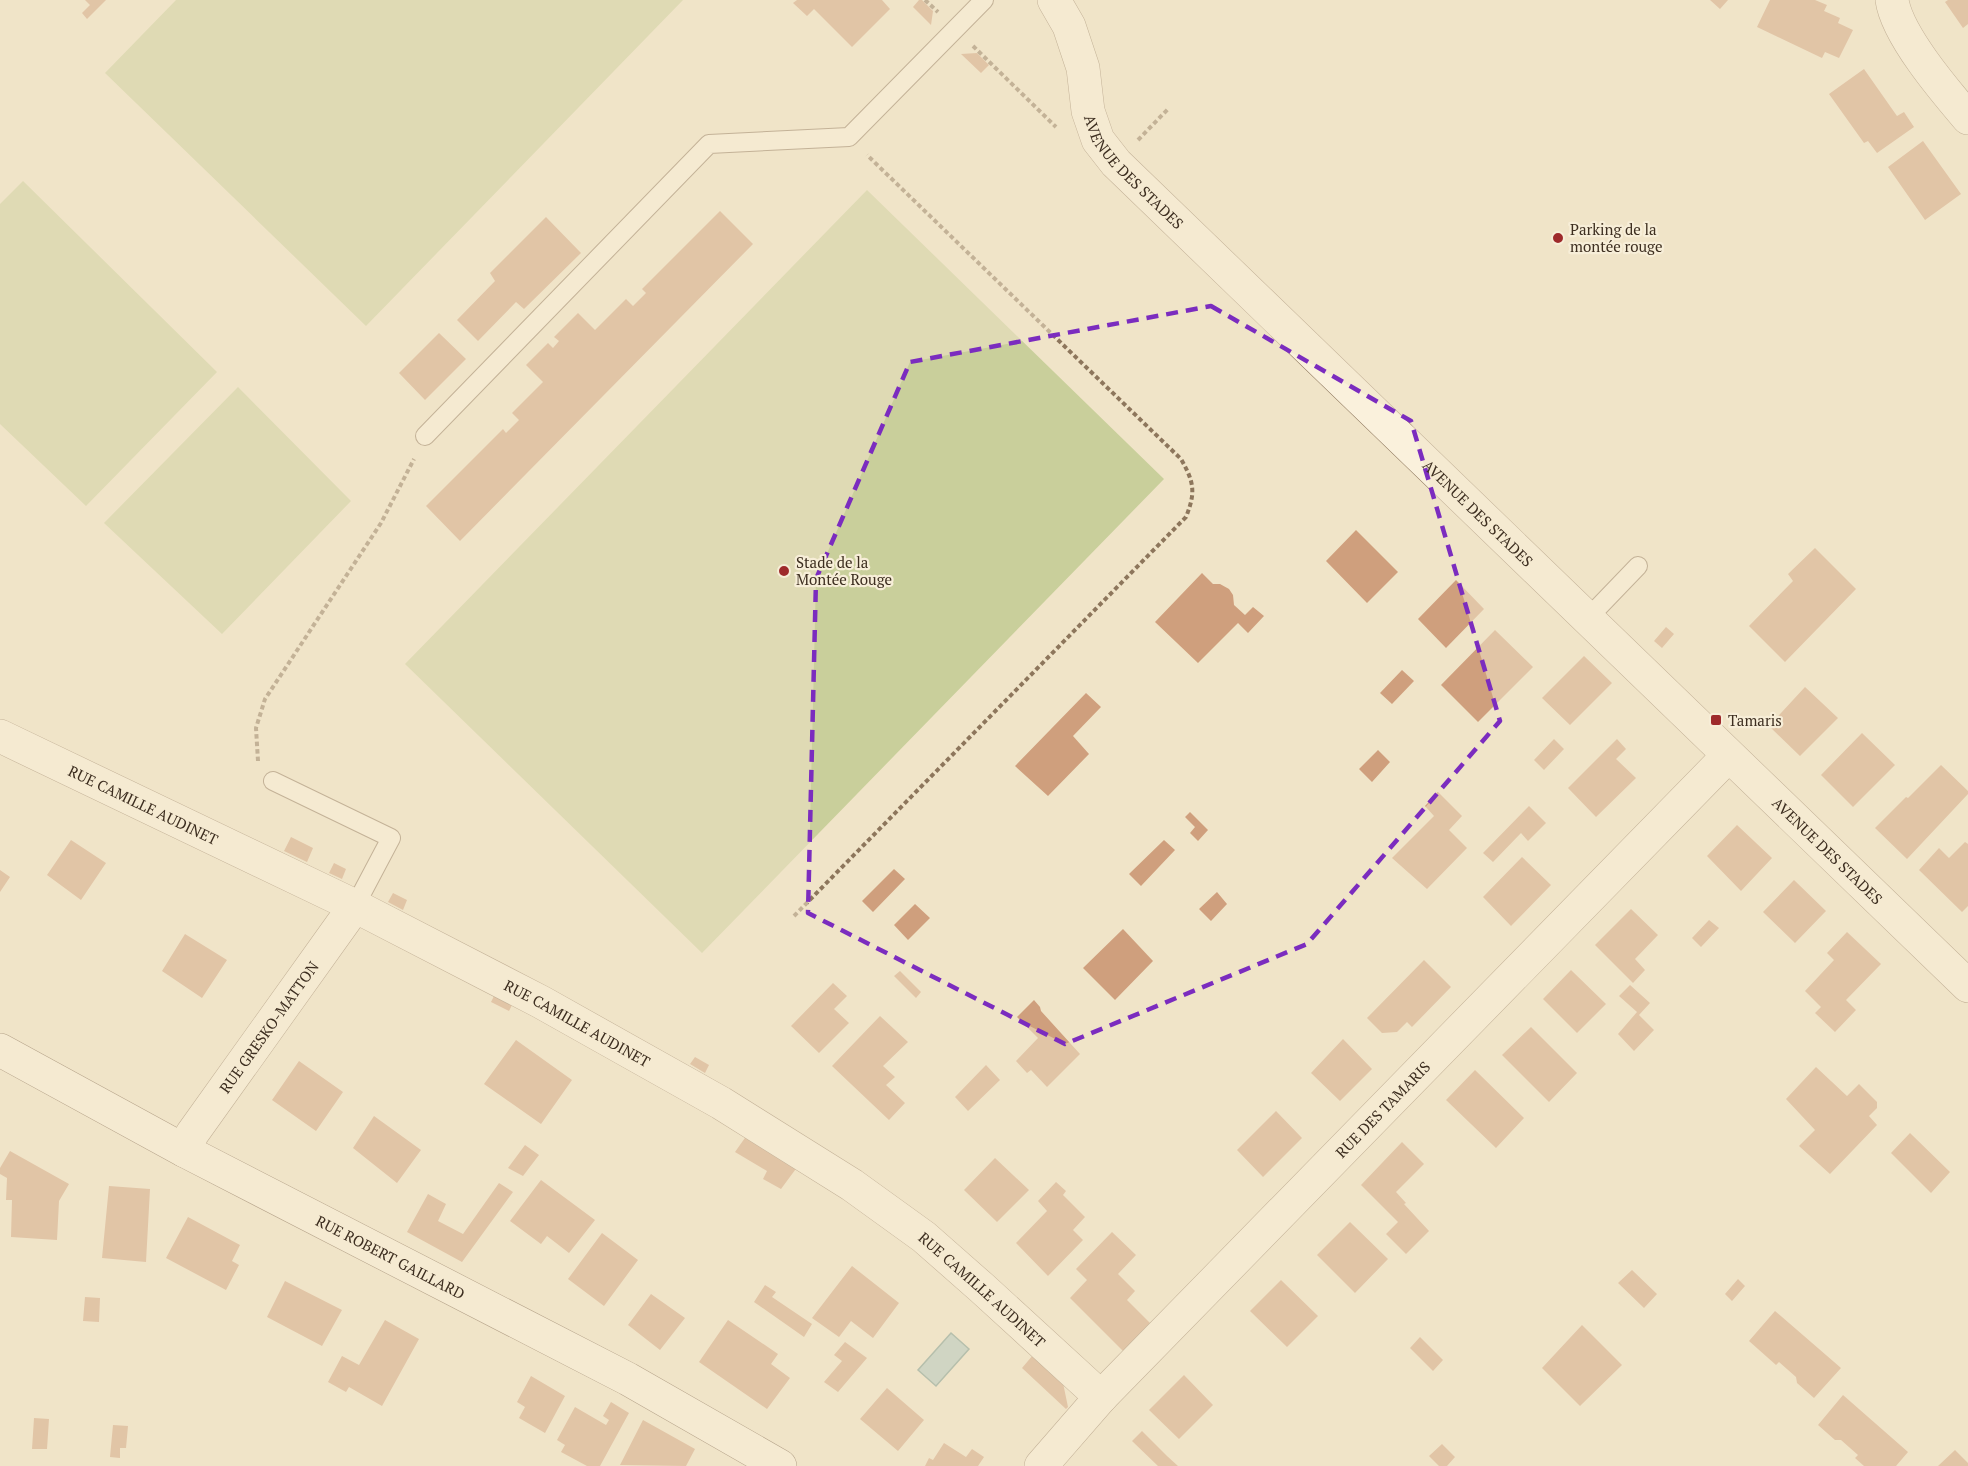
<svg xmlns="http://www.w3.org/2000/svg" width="1968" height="1466" viewBox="0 0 1968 1466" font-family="'PT Serif',serif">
  <rect width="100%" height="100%" fill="#f0e4c8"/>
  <!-- green -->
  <path fill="#c9cf9b" d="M 176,0 L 683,0 L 366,326 L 105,73 Z
    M 23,181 L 217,372 L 86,506 L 0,424 L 0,204 Z
    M 867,190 L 1164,479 L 702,953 L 405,664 Z
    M 238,387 L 351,501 L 222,634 L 104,523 Z"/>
  <!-- water -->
  <path fill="#a9c4bc" stroke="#6f938a" stroke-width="1.5" d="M 951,1333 L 969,1349 L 936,1386 L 918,1370 Z"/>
  <!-- building -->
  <path fill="#cf9f7d" d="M 85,0 L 106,0 L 87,19 L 82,13 L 90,5 Z
    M 797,0 L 882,0 L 890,9 L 852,47 L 814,9 L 807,16 L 793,3 Z
    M 919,0 L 922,0 L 933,11 L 931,25 L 913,7 Z
    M 1710,0 L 1728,0 L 1720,9 Z
    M 1770,0 L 1815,0 L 1827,5 L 1824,11 L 1840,18 L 1838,23 L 1853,30 L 1839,58 L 1825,52 L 1822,58 L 1757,27 Z
    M 1948,0 L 1968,0 L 1968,24 L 1963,28 L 1945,2 Z
    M 977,53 L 989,65 L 981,73 L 961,54 Z
    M 1864,69 L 1897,116 L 1904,112 L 1914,127 L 1877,153 L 1868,141 L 1864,143 L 1829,94 Z
    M 1923,141 L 1961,194 L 1925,220 L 1888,167 Z
    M 720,211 L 753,244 L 460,541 L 426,506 L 503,429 L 506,433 L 519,420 L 512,413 L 543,382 L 526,365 L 548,343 L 553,348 L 559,341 L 554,337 L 578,313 L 595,330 L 626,299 L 633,306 L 646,293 L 642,289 Z
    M 546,217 L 581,253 L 524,309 L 516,302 L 478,341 L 457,320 L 495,281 L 490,273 Z
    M 439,333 L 466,359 L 425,400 L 399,373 Z
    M 1356,530 L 1398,572 L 1367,603 L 1326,561 Z
    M 1815,548 L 1856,589 L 1785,662 L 1749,626 L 1793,581 L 1788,574 Z
    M 1202,573 L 1213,584 L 1220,584 L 1229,589 L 1233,595 L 1234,605 L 1245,615 L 1253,607 L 1264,616 L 1248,633 L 1238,623 L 1198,663 L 1155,622 Z
    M 1456,580 L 1484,609 L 1446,648 L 1418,619 Z
    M 1666,627 L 1674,634 L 1662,648 L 1654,641 Z
    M 1495,630 L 1533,667 L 1478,722 L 1441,685 Z
    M 1584,656 L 1612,683 L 1570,725 L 1542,698 Z
    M 1402,670 L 1414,681 L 1392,704 L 1380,693 Z
    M 1805,687 L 1838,718 L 1800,756 L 1769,726 Z
    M 1086,693 L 1101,707 L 1073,736 L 1089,754 L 1048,796 L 1015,766 Z
    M 1862,733 L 1895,765 L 1853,807 L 1821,775 Z
    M 1554,739 L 1564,749 L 1544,770 L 1534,760 Z
    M 1617,739 L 1626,749 L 1616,759 L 1636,778 L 1596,817 L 1568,788 Z
    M 1378,750 L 1390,762 L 1372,782 L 1359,769 Z
    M 1941,765 L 1968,791 L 1968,794 L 1907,859 L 1875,828 L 1906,797 L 1908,798 Z
    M 1438,792 L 1462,816 L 1449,830 L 1467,848 L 1427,889 L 1392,858 L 1434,816 L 1425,806 Z
    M 1529,806 L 1546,823 L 1528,841 L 1521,833 L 1493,862 L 1483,853 Z
    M 1190,812 L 1208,830 L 1198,841 L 1190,833 L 1195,827 L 1185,817 Z
    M 1737,825 L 1772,858 L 1741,891 L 1707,856 Z
    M 291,837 L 313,848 L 307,862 L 284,851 Z
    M 71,840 L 106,863 L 81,900 L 47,875 Z
    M 1164,840 L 1175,850 L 1141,886 L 1129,874 Z
    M 1965,842 L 1968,844 L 1968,906 L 1962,912 L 1919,870 L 1939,848 L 1949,858 Z
    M 1522,857 L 1551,885 L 1511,926 L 1483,897 Z
    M 334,863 L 346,869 L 342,879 L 329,873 Z
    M 894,869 L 905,879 L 873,912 L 862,901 Z
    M 0,870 L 10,877 L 0,892 Z
    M 1794,880 L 1826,911 L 1795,943 L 1763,912 Z
    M 1217,892 L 1227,904 L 1211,921 L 1199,909 Z
    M 393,893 L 407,900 L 403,910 L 388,902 Z
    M 915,904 L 930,918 L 908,940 L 894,925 Z
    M 1631,909 L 1658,935 L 1635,959 L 1645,970 L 1633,983 L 1595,945 Z
    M 1709,920 L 1719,928 L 1701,947 L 1692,938 Z
    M 1123,929 L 1153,961 L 1115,1000 L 1083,968 Z
    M 1847,932 L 1881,964 L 1846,1000 L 1856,1010 L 1835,1032 L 1815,1013 L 1821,1007 L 1805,991 L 1834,960 L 1827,953 Z
    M 185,934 L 227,960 L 202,998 L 162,971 Z
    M 1424,960 L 1451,987 L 1412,1027 L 1407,1022 L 1397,1032 L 1382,1033 L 1367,1018 Z
    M 1571,970 L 1606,1004 L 1577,1033 L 1543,999 Z
    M 900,971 L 921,992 L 916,998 L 894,976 Z
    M 833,983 L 847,996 L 834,1009 L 849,1023 L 819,1053 L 791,1026 Z
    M 1630,985 L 1650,1003 L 1639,1015 L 1654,1030 L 1634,1051 L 1618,1034 L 1637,1012 L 1619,996 Z
    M 497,990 L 515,999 L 509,1011 L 491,1002 Z
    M 1034,1000 L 1040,1007 L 1041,1011 L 1080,1054 L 1047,1087 L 1031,1070 L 1027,1073 L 1016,1061 L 1038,1038 L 1017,1017 Z
    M 880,1016 L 908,1042 L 883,1066 L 895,1077 L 886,1085 L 905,1103 L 889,1120 L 832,1066 Z
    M 1531,1027 L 1577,1073 L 1549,1102 L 1502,1055 Z
    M 1343,1039 L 1372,1069 L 1340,1101 L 1311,1073 Z
    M 516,1040 L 572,1080 L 541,1124 L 484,1084 Z
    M 695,1057 L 709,1065 L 705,1073 L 690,1064 Z
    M 299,1061 L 343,1092 L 316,1131 L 272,1100 Z
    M 986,1065 L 1000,1080 L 968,1111 L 955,1097 Z
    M 1816,1067 L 1847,1096 L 1859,1084 L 1877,1102 L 1877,1108 L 1869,1116 L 1877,1125 L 1830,1174 L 1799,1146 L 1815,1130 L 1786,1099 Z
    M 1475,1070 L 1524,1118 L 1496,1148 L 1446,1100 Z
    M 1276,1111 L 1302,1138 L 1263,1177 L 1237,1150 Z
    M 374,1116 L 421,1150 L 397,1183 L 353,1148 Z
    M 1910,1133 L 1950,1172 L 1931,1193 L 1891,1153 Z
    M 747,1135 L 798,1166 L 781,1189 L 763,1179 L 767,1171 L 735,1152 Z
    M 1402,1142 L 1424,1164 L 1396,1192 L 1406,1203 L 1404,1204 L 1429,1231 L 1406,1254 L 1386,1234 L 1398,1222 L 1361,1185 Z
    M 525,1145 L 539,1155 L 523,1176 L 508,1168 Z
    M 10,1151 L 69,1184 L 59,1201 L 57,1240 L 11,1237 L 12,1200 L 6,1200 L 7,1178 L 0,1174 L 0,1168 Z
    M 995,1158 L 1029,1190 L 997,1222 L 964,1190 Z
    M 541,1180 L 595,1220 L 569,1253 L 547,1236 L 541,1244 L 510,1221 Z
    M 1056,1182 L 1066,1191 L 1063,1195 L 1085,1217 L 1073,1230 L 1083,1240 L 1048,1276 L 1016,1243 L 1047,1211 L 1038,1201 Z
    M 499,1183 L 513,1192 L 462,1262 L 407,1232 L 428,1194 L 446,1204 L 438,1221 L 463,1234 Z
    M 109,1186 L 150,1189 L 146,1262 L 102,1258 Z
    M 188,1217 L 240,1245 L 232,1261 L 239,1265 L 226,1290 L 166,1258 Z
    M 1350,1222 L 1388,1259 L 1355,1293 L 1317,1255 Z
    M 1112,1232 L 1136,1255 L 1118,1274 L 1135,1291 L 1127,1300 L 1150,1323 L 1123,1351 L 1070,1298 L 1087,1280 L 1076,1269 Z
    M 602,1233 L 638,1260 L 604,1306 L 568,1279 Z
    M 852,1266 L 899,1303 L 873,1338 L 851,1321 L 839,1337 L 812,1318 Z
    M 1632,1270 L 1657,1294 L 1644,1308 L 1618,1283 Z
    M 1738,1279 L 1745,1286 L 1732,1301 L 1725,1294 Z
    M 1281,1280 L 1318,1316 L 1287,1347 L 1250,1311 Z
    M 285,1281 L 342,1310 L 322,1346 L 267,1317 Z
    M 765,1285 L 776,1292 L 772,1297 L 812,1324 L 804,1337 L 754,1302 Z
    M 651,1294 L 685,1318 L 660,1350 L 628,1325 Z
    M 85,1297 L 100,1298 L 99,1322 L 83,1321 Z
    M 1775,1311 L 1841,1368 L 1814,1398 L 1797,1383 L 1796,1377 L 1779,1362 L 1776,1365 L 1749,1341 Z
    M 385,1320 L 419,1339 L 382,1406 L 349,1387 L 346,1392 L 328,1382 L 342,1356 L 359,1365 Z
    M 728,1320 L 778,1354 L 771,1364 L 790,1378 L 767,1409 L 699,1362 Z
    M 1582,1325 L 1622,1365 L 1580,1406 L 1542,1368 Z
    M 1420,1337 L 1443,1360 L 1433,1371 L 1410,1348 Z
    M 845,1342 L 867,1358 L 838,1392 L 824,1382 L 842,1361 L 834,1355 Z
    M 1033,1355 L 1063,1383 L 1068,1407 L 1066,1409 L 1022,1368 Z
    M 1184,1375 L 1213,1405 L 1179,1439 L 1149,1410 Z
    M 531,1376 L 565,1396 L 545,1433 L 519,1418 L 525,1407 L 517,1402 Z
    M 887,1388 L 924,1420 L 898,1451 L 860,1419 Z
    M 1843,1395 L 1908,1452 L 1896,1466 L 1864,1466 L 1855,1458 L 1858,1455 L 1841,1440 L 1835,1440 L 1818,1425 Z
    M 611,1402 L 629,1413 L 600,1466 L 587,1466 L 561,1452 L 565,1445 L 557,1440 L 575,1407 L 606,1425 L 609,1420 L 603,1416 Z
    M 34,1418 L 49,1419 L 47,1449 L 32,1449 Z
    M 643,1420 L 695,1449 L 686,1466 L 620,1465 Z
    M 113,1425 L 128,1426 L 126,1448 L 120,1448 L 120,1458 L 110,1457 Z
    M 1142,1431 L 1167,1456 L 1178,1466 L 1158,1466 L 1132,1441 Z
    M 944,1443 L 966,1457 L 972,1449 L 984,1457 L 978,1466 L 925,1466 L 929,1458 L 933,1460 Z
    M 1442,1444 L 1455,1457 L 1447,1466 L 1439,1466 L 1429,1456 Z
    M 1955,1450 L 1968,1463 L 1968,1466 L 1938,1466 Z"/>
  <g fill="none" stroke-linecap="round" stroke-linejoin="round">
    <defs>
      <path id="lane" d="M 425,436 L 709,144 L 849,137 L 984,0
        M 1588,618 L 1638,566
        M 273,781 L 391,838 L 355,906"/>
      <g id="street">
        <path id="s1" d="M 1054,0 L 1069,26 L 1083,68 L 1088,111 L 1098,140 L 1116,163 L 1968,986"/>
        <path d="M 1892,0 C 1897,35 1945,91 1968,118"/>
        <path id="s2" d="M 0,736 L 355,906 L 541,1002 L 721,1103 L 852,1185 L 924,1237 L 982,1288 L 1101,1397"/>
        <path id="s3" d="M 185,1151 L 192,1134 L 355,906"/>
        <path id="s4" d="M 1041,1466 L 1101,1397 L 1728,756"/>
      </g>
      <g id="secondary">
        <path id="s5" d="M 0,1050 L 185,1151 L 628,1379 L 780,1466"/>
      </g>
    </defs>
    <!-- lane casing -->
    <use href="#lane" stroke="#8d765c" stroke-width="20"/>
    <!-- street casing -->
    <use href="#street" stroke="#8d765c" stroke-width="34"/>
    <!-- secondary casing -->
    <use href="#secondary" stroke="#6f573f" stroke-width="34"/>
    <!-- path -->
    <path stroke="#8d765c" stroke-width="4" stroke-dasharray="4.5 3" stroke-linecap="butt" d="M 925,0 L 938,12
      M 973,46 L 1056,127
      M 1138,140 L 1168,109
      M 258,761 L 256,728 L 265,699 L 381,523 L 414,459
      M 794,916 L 1186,517 C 1196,492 1194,482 1181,459 L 867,155"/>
    <!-- lane -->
    <use href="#lane" stroke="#faf1dc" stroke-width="18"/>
    <!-- street -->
    <use href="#street" stroke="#faf1dc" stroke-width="33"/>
    <!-- secondary -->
    <use href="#secondary" stroke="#faf1dc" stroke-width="33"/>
  </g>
  <!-- marked area -->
  <path d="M0 0H1968V1466H0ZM 1211,306 L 1411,421 L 1500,721 L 1307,944 L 1065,1044 L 808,913 L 816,579 L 910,362 Z" fill="#f0e4c8" fill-opacity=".55" fill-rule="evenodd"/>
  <path fill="none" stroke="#7b2cbf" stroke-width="4.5" stroke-dasharray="12 8" stroke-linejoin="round" d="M 1211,306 L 1411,421 L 1500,721 L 1307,944 L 1065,1044 L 808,913 L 816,579 L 910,362 Z"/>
  <!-- markers -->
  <g fill="#9e2a2b" stroke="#f7eed8" stroke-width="2">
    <circle cx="1558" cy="238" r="6"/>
    <circle cx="784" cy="571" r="6"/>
    <rect x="1710" y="714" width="12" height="12" rx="3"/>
  </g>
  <g text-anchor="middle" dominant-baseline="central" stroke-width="4.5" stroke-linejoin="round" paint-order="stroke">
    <!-- street labels -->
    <g font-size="15" fill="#3d2e20" stroke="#f7eed8">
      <text stroke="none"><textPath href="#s1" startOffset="195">AVENUE DES STADES</textPath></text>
      <text stroke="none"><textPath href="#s1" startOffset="681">AVENUE DES STADES</textPath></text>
      <text stroke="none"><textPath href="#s2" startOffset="159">RUE CAMILLE AUDINET</textPath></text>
      <text stroke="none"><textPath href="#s1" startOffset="1167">AVENUE DES STADES</textPath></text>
      <text stroke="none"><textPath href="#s2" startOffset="645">RUE CAMILLE AUDINET</textPath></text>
      <text stroke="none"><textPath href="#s3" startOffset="150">RUE GRESKO-MATTON</textPath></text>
      <text stroke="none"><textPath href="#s4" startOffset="494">RUE DES TAMARIS</textPath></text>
      <text stroke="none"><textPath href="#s5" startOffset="442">RUE ROBERT GAILLARD</textPath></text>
      <text stroke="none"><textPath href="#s2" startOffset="1131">RUE CAMILLE AUDINET</textPath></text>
    </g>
    <!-- poi labels -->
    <g font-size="15" fill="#3d2e20" stroke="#f7eed8" text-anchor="start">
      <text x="1570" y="229">Parking de la<tspan x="1570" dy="17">montée rouge</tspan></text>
      <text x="796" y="562">Stade de la<tspan x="796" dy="17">Montée Rouge</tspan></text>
      <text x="1728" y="720">Tamaris</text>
    </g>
  </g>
</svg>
